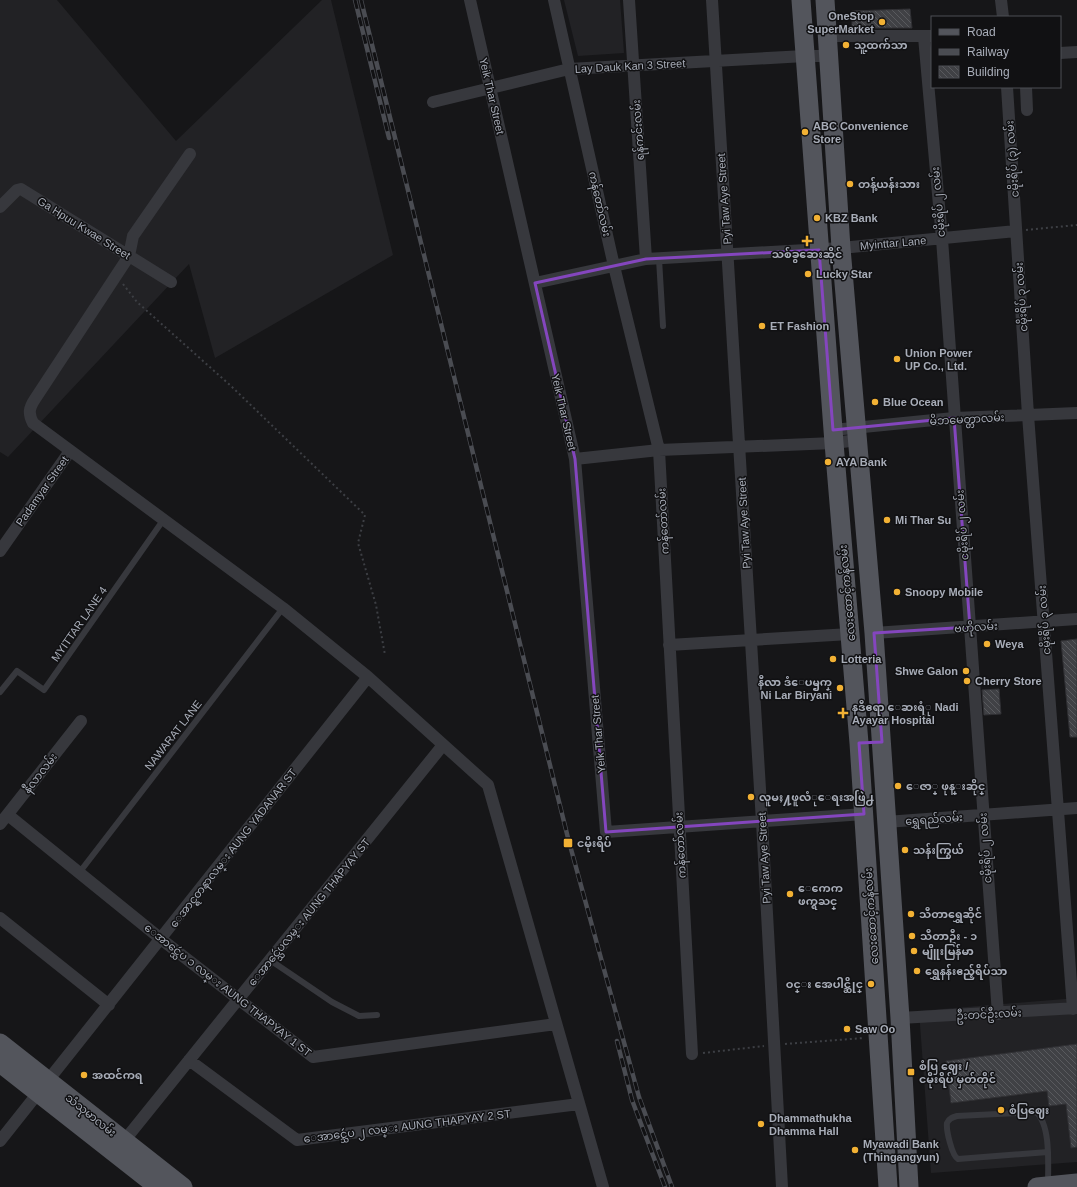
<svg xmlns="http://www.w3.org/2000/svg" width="1077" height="1187" viewBox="0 0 1077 1187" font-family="Arial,'Noto Sans Myanmar',sans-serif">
  <defs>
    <pattern id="building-back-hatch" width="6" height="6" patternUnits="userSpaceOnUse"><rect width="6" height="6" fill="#404145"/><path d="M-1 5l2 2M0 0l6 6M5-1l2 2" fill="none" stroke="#595a5e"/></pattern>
  </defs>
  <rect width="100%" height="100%" fill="#161618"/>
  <!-- built -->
  <path fill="#222225" d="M 0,0 L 57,0 L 176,141 L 322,0 L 331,0 L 393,255 L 215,358 L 189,264 L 8,457 L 0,452 Z
    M 564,0 L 620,0 L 624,53 L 578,56 Z
    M 1077,998 L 1077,1162 L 931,1173 L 919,1011 Z"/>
  <!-- building -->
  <path fill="url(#building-back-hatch)" stroke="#303034" d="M 910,9 L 912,28 L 852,28 L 852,11 Z
    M 1077,639 L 1077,737 L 1070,737 L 1061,641 Z
    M 999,689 L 1001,714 L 984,715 L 982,690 Z
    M 1077,1044 L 1077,1147 L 1071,1148 L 1066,1104 L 1049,1106 L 1047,1091 L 951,1103 L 946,1061 Z"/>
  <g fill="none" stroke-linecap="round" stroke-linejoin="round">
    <!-- path -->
    <path stroke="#3d3f44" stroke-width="2" stroke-dasharray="2 3" stroke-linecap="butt" d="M 1026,230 L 1077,225
      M 123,284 L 137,302 L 231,386 L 365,515 L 358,543 L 376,605 L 385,655
      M 785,1044 L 864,1038
      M 703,1053 L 764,1046"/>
    <!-- lane -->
    <path stroke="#37383d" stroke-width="6" d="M 659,259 L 663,326
      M 0,692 L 17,671 L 44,690 L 164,519
      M 79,873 L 283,608
      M 270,960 L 332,1002 L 359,1016 L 377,1015
      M 1048,1152 L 958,1159 C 952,1156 946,1130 947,1123 C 949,1118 953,1117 957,1116 L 1036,1112 C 1051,1125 1048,1165 1048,1185"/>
    <!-- street -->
    <path stroke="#37383d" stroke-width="12" d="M 470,0 L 575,459 L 606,832 L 864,814
      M 554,0 L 614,266 L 659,450 L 692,1054
      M 629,0 L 646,259
      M 712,0 L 762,822 L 782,1187
      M 1001,0 L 1003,17
      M 829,36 L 931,36
      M 924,37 L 942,239 L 998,1014
      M 1060,53 L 1077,52
      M 1007,87 L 1028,415 L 1073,1009
      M 1026,87 L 1027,110
      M 433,102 L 569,69 L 805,56 L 830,56
      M 190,154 L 133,236 L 129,256 L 35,399 C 29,408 28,413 33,423 L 283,608 L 368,677 L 488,785 L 603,1187
      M 0,207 L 17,190 L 21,189 L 171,282
      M 535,283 L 646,259 L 841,248 L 1016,231
      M 833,430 L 954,418 L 1077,413
      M 575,459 L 659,450 L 834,443 L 858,440
      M 0,551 L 70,451
      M 874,633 L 1077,619
      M 669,645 L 850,634
      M 8,815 L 161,939 L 313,1057 L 556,1024
      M 886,822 L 1077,808
      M 0,824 L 81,721
      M 0,918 L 109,1005
      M 900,1018 L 1077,1008
      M 189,1060 L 297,1140 L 579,1104
      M 0,1141 L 368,677
      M 120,1146 L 443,745"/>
    <!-- primary -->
    <path stroke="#53555c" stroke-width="19" d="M 801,0 L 834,443 L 859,743 L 888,1187
      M 825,0 L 841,248 L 874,633 L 900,1018 L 909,1187
      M 0,1043 L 183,1187
      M 0,1063 L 158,1187
      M 1037,1187 L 1077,1183"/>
    <defs>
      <path id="rail" d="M 355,0 L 389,138
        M 361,0 L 568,838 L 639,1097 L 672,1187
        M 617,1041 L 632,1100 L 665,1187"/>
    </defs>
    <!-- rail casing -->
    <use href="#rail" stroke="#4a4c52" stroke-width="4.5"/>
    <!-- rail -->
    <use href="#rail" stroke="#111113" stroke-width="3" stroke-dasharray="9" stroke-linecap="butt"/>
  </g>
  <!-- marked area -->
  <path fill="none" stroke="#8446be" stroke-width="3" stroke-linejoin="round" d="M 819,250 L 833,430 L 954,418 L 970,627 L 874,633 L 882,742 L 859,743 L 864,814 L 606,832 L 575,459 L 535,283 L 646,259 Z"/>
  <!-- markers -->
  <g fill="#f2b134" stroke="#111113" stroke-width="1.5">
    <circle cx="882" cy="22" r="4"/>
    <circle cx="846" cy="45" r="4"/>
    <circle cx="805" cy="132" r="4"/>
    <circle cx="850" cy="184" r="4"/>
    <circle cx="817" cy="218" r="4"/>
    <path d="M805 235h4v4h4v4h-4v4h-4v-4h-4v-4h4z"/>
    <circle cx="808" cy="274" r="4"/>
    <circle cx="762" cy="326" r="4"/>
    <circle cx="897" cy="359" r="4"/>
    <circle cx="875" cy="402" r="4"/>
    <circle cx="828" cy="462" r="4"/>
    <circle cx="887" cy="520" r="4"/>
    <circle cx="897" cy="592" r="4"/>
    <circle cx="987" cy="644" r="4"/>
    <circle cx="833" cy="659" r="4"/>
    <circle cx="966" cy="671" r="4"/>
    <circle cx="967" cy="681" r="4"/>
    <circle cx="840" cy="688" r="4"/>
    <path d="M841 707h4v4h4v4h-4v4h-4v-4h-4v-4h4z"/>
    <circle cx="898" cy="786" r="4"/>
    <circle cx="751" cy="797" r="4"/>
    <rect x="563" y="838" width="10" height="10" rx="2"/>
    <circle cx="905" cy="850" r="4"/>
    <circle cx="790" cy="894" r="4"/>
    <circle cx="911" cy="914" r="4"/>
    <circle cx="912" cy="936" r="4"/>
    <circle cx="914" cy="951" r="4"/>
    <circle cx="917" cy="971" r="4"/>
    <circle cx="871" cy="984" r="4"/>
    <circle cx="847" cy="1029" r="4"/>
    <rect x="907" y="1068" width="8" height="8" rx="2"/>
    <circle cx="84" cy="1075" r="4"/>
    <circle cx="1001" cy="1110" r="4"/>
    <circle cx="761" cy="1124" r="4"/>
    <circle cx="855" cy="1150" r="4"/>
  </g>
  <g text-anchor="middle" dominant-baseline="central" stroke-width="3" stroke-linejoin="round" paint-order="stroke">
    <!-- poi labels -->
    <g font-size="11" font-weight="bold" fill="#a8adb8" stroke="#111113" text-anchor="start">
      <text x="874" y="16" text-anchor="end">OneStop<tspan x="874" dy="13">SuperMarket</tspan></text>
      <text x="854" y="45">သူ့ထက်သာ</text>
      <text x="813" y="126">ABC Convenience<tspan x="813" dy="13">Store</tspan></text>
      <text x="858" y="184">တန့်ယန်းသား</text>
      <text x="825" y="218">KBZ Bank</text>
      <text x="807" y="254" text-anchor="middle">သစ်ခွဆေးဆိုင်</text>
      <text x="816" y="274">Lucky Star</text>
      <text x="770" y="326">ET Fashion</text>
      <text x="905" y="353">Union Power<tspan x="905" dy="13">UP Co., Ltd.</tspan></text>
      <text x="883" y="402">Blue Ocean</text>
      <text x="836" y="462">AYA Bank</text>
      <text x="895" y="520">Mi Thar Su</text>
      <text x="905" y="592">Snoopy Mobile</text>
      <text x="995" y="644">Weya</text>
      <text x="841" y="659">Lotteria</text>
      <text x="958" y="671" text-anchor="end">Shwe Galon</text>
      <text x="975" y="681">Cherry Store</text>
      <text x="832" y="682" text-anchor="end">နီလာ ဒံေပၝက္<tspan x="832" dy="13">Ni Lar Biryani</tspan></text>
      <text x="852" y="707">နဒီဧရာ ေဆးရံု Nadi<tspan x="852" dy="13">Ayayar Hospital</tspan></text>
      <text x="906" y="786">ေဇာ္ ဖုန္းဆိုင္</text>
      <text x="759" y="797">လူမႈ႔ဖူလံုေရးအဖြဲ႕</text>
      <text x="577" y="843">ငမိုးရိပ်</text>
      <text x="913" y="850">သန်းကြွယ်</text>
      <text x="798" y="888">ေကေက<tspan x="798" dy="13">ဖက္ရႀင္</tspan></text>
      <text x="919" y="914">သီတာရွှေဆိုင်</text>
      <text x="920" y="936">သီတာဦး - ၁</text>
      <text x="922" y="951">မျိူးမြန်မာ</text>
      <text x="925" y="971">ရွှေနန်းဧည့်ရိပ်သာ</text>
      <text x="863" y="984" text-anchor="end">ဝင္း အေပါင္ဆိုင္</text>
      <text x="855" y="1029">Saw Oo</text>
      <text x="919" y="1066">စံပြ ဈေး /<tspan x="919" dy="13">ငမိုးရိပ် မှတ်တိုင်</tspan></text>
      <text x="92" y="1075">အထင်ကရ</text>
      <text x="1009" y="1110">စံပြဈေး</text>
      <text x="769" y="1118">Dhammathukha<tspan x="769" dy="13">Dhamma Hall</tspan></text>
      <text x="863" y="1144">Myawadi Bank<tspan x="863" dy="13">(Thingangyun)</tspan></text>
    </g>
    <!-- street labels -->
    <g font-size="11" fill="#a8adb8" stroke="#111113">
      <text transform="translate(630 66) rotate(-3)">Lay Dauk Kan 3 Street</text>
      <text transform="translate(492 96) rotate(77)">Yeik Thar Street</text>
      <text transform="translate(638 130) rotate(-94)">ရန်ကင်းလမ်း</text>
      <text transform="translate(1012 159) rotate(-94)">ငမိုးရိပ် (၃) လမ်း</text>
      <text transform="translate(724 199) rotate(-94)">Pyi Taw Aye Street</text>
      <text transform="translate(938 202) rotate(-95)">ငမိုးရိပ် ၂ လမ်း</text>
      <text transform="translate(600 204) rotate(77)">ကန်တော်လမ်း</text>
      <text transform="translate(84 228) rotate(32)">Ga Hpuu Kwae Street</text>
      <text transform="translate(893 243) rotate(-5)">Myinttar Lane</text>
      <text transform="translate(1021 297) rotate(-94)">ငမိုးရိပ် ၃ လမ်း</text>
      <text transform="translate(564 412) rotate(77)">Yeik Thar Street</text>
      <text transform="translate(967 419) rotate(-3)">မိဘမေတ္တာလမ်း</text>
      <text transform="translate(42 491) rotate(-55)">Padamyar Street</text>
      <text transform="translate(663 521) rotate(-93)">ကန်တော်လမ်း</text>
      <text transform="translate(744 523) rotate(-93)">Pyi Taw Aye Street</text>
      <text transform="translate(962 525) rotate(-94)">ငမိုးရိပ် ၂ လမ်း</text>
      <text transform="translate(847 593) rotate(-95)">လေးထောင့်ကန်လမ်း</text>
      <text transform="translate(1044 620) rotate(-94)">ငမိုးရိပ် ၃ လမ်း</text>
      <text transform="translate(79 624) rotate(-55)">MYITTAR LANE 4</text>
      <text transform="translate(976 627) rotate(-4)">ဗဟိုလမ်း</text>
      <text transform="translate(598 734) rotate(-95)">Yeik Thar Street</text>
      <text transform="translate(173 735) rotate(-52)">NAWARAT LANE</text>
      <text transform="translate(40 773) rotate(-52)">နီလာလမ်း</text>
      <text transform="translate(934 819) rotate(-4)">ရွှေရည်လမ်း</text>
      <text transform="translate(680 845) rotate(-93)">ကန်တော်လမ်း</text>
      <text transform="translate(233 848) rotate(-52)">ေအာင္ရတနာလမ္း AUNG YADANAR ST</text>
      <text transform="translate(985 848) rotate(-94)">ငမိုးရိပ် ၂ လမ်း</text>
      <text transform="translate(764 858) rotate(-93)">Pyi Taw Aye Street</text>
      <text transform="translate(309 912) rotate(-51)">ေအာင္သေဴပလမ္း AUNG THAPYAY ST</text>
      <text transform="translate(871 916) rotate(-94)">လေးထောင့်ကန်လမ်း</text>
      <text transform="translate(228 990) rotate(38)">ေအာင္သေဴပ ၁ လမ္း AUNG THAPYAY 1 ST</text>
      <text transform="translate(989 1014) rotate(-3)">ဦးတင်ဦးလမ်း</text>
      <text transform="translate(91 1115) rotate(39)">သံသုမာလမ်း</text>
      <text transform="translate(407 1126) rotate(-7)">ေအာင္သေဴပ ၂ လမ္း AUNG THAPYAY 2 ST</text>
    </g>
  </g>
  <!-- legend -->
  <rect x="931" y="16" width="130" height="72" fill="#111113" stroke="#4d4f55"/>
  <rect x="939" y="29" width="20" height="6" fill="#53555c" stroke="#4d4f55"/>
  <text x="967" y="36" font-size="12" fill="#a8adb8">Road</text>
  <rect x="939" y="49" width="20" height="6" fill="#4a4c52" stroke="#4d4f55"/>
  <text x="967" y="56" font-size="12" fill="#a8adb8">Railway</text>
  <rect x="939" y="66" width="20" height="12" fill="url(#building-back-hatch)" stroke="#4d4f55"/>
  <text x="967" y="76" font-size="12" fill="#a8adb8">Building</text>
</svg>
